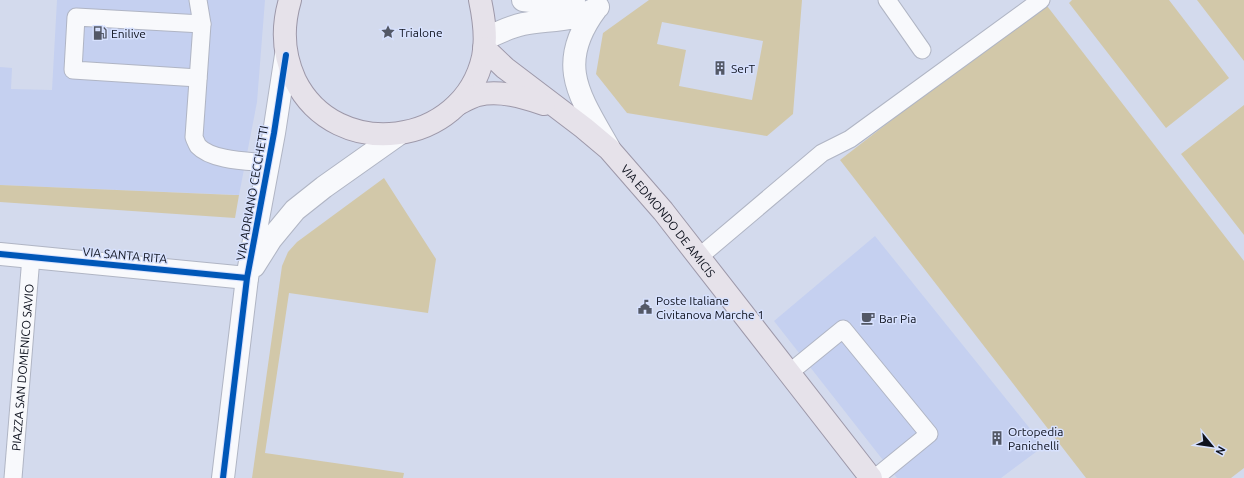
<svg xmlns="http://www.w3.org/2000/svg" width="1244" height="478" viewBox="0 0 1244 478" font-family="Ubuntu,sans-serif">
  <rect width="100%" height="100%" fill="#d3daed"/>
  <!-- built -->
  <path fill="#c5d0f0" d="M 57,0 L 265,0 L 257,102 L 239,195 L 0,185 L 0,67 L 12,68 L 11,89 L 52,90 Z
    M 875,236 L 1044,446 L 1001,478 L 897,478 L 774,321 Z"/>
  <!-- green -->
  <path fill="#d2c8a9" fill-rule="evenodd" d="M 649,0 L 802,0 L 793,114 L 767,136 L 627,113 L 596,74 L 603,33 ZM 662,22 L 763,41 L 752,100 L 679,86 L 686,50 L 657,44 Z
    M 1072,0 L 1169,0 L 1229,78 L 1166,128 L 1069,3 Z
    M 1197,0 L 1244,0 L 1244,61 Z
    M 1044,2 L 1244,261 L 1244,468 L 1231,478 L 1086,478 L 840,160 Z
    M 1244,105 L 1244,235 L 1181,154 Z
    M 384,178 L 436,259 L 428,313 L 289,293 L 265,453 L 404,473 L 403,478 L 252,478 L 282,266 L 288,252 L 297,242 Z
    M 0,185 L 234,195 L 239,195 L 235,218 L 0,202 Z"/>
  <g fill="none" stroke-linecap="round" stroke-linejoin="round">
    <defs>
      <g id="lane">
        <path d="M 198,0 L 202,24 L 194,137 C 195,140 197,144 198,146 C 212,161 249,161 268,163"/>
        <path d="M 887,0 L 922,50"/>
        <path d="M 198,78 L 73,70 L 76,17 L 202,24"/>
        <path d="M 699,257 L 822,153 L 850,139 L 1041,0"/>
        <path d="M 789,373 L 843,329 L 929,434 L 875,478"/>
        <path id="s1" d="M 13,478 L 31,257"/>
      </g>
      <path id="street" d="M 0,254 L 247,278"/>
      <path id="secondary" d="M 523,0 C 540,2 557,4 574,0
        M 596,9 C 555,64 579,95 609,148
        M 485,39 C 497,33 509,27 523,24 C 549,19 575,22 598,7
        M 254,266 L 271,239 L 295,210 L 324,187 L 399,134
        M 223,478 L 247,278 L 274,133 L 286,55"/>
      <g id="primary">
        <path d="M 290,0 C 282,27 283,54 295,80 C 336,163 463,147 483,57 C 487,38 484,19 480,0"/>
        <path id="s2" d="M 484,48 L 505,68 L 584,128 L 609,149 L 663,211 L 871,478"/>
        <path d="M 458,104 C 464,101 471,97 478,95 C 500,90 523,97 544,104"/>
      </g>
    </defs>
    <!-- lane casing -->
    <use href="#lane" stroke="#b0b5c4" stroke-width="19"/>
    <!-- street casing -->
    <use href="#street" stroke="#b0b5c4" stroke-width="24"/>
    <!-- secondary casing -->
    <use href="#secondary" stroke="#b0b5c4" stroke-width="24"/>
    <!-- primary casing -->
    <use href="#primary" stroke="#9d98a9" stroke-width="24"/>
    <!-- lane -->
    <use href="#lane" stroke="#f8f9fc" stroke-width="17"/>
    <!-- street -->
    <use href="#street" stroke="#f8f9fc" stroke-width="22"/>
    <!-- secondary -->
    <use href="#secondary" stroke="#f8f9fc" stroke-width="22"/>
    <!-- primary -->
    <use href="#primary" stroke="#e6e2ea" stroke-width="22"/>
    <defs>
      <path id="cycleway" d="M 0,254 L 247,278
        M 223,478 L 247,278 L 274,133 L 286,55"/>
    </defs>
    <!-- cycleway casing -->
    <use href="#cycleway" stroke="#d7e1fe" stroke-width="8"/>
    <!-- cycleway -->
    <use href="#cycleway" stroke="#0057b8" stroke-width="6"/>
  </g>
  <!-- icons -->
  <defs>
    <symbol id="sight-bare" viewBox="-9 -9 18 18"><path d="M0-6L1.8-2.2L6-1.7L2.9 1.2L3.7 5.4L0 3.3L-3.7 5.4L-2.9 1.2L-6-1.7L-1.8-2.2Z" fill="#535866" stroke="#d7e1fe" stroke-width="2.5" paint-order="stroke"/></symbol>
    <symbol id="fuel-bare" viewBox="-9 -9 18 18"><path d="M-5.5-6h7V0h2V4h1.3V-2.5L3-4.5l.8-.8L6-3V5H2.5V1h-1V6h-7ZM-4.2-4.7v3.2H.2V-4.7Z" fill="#535866" stroke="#d7e1fe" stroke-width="2.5" paint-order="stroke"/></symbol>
    <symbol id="building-bare" viewBox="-9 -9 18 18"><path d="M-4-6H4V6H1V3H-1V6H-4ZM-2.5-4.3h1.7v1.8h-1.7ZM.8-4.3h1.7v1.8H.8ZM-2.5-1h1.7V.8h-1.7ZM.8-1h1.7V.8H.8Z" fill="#535866" stroke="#d7e1fe" stroke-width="2.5" paint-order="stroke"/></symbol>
    <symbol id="civic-bare" viewBox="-9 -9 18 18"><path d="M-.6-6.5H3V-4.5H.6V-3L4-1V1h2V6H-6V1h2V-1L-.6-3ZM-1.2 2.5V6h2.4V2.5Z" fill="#535866" stroke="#d7e1fe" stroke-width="2.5" paint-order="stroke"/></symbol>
    <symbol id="cafe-bare" viewBox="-9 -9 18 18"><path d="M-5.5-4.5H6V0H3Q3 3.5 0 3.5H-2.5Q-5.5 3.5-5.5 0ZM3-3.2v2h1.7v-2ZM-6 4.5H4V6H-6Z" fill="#535866" stroke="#d7e1fe" stroke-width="2.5" paint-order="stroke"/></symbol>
  </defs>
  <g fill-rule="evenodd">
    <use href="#sight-bare" x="378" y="22" width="20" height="20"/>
    <use href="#fuel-bare" x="90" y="23" width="20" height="20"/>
    <use href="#building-bare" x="710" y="58" width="20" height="20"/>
    <use href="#civic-bare" x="635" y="297" width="20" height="20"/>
    <use href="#cafe-bare" x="858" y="308" width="20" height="20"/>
    <use href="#building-bare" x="987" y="428" width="20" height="20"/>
  </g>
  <g text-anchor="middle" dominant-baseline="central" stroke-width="3" stroke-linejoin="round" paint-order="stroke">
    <!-- poi labels -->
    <g font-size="12" fill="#0e121e" stroke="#d7e1fe" text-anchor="start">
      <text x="399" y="32">Trialone</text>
      <text x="111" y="33">Enilive</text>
      <text x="731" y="68">SerT</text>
      <text x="656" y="300">Poste Italiane<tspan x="656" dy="14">Civitanova Marche 1</tspan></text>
      <text x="879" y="318">Bar Pia</text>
      <text x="1008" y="431">Ortopedia<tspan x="1008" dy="14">Panichelli</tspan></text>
    </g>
    <!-- street labels -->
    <g font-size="12" fill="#0e121e" stroke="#d7e1fe">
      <text transform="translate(252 193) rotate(-80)">VIA ADRIANO CECCHETTI</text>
      <text stroke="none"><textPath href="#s2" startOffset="254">VIA EDMONDO DE AMICIS</textPath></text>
      <text transform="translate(125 255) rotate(5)">VIA SANTA RITA</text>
      <text stroke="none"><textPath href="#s1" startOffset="111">PIAZZA SAN DOMENICO SAVIO</textPath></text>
    </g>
  </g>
  <!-- north arrow -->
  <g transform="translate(1212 446) rotate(119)" stroke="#d7e1fe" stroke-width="3" paint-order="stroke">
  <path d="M0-3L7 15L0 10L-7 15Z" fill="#0e121e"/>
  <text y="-6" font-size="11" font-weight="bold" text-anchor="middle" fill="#0e121e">N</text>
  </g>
</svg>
